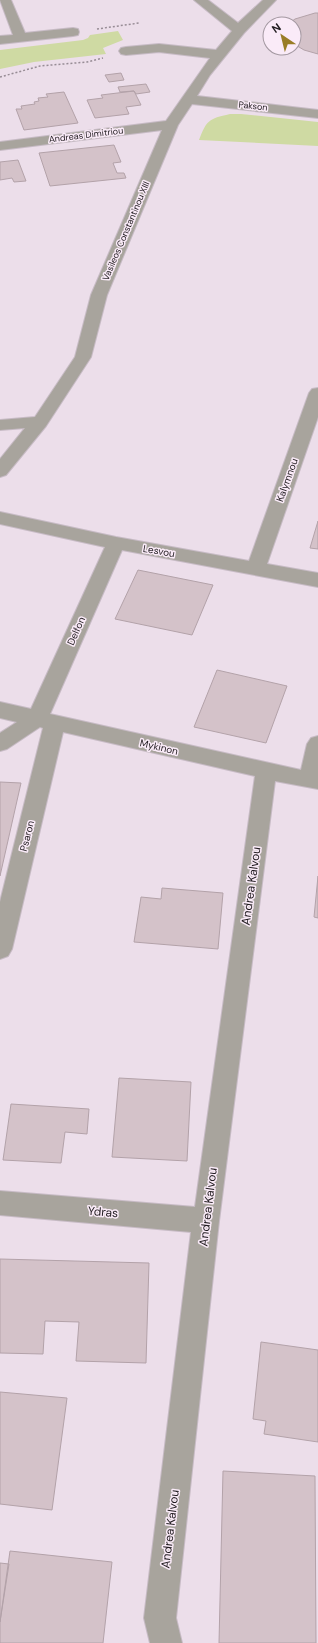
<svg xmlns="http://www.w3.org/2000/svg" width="318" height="1643" viewBox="0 0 318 1643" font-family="'DM Sans',sans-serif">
  <rect width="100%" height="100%" fill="#ecdeea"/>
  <!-- green -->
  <path fill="#cfdaa3" d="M 118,31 L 123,40 L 103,48 L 106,54 L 34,62 L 0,69 L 0,50 L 83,40 L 88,38 L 90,35 Z
    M 230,114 L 241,114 L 318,122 L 318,146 L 199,140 C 207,120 208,119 230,114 Z"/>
  <!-- building -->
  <path fill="#d4c2c9" stroke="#b3a2a9" d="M 315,13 L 318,13 L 318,54 L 304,50 L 294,44 L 294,24 L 288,24 L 295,19 Z
    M 121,73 L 124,80 L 109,82 L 105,75 Z
    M 146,84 L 150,92 L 136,94 L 134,91 L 120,92 L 118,87 Z
    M 134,91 L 141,105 L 126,107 L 129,114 L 95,118 L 87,100 L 103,98 L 101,95 Z
    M 64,92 L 78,123 L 24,130 L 16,109 L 22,109 L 21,106 L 35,104 L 34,102 L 39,101 L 38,98 L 48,97 L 46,94 Z
    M 114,145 L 121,162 L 113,163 L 117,173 L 124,173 L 126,178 L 50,186 L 39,153 Z
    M 18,160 L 26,181 L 14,182 L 12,178 L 0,180 L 0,162 Z
    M 318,521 L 318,549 L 310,548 Z
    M 138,570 L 213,585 L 192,635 L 115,619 Z
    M 217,670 L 287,686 L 266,743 L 194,727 Z
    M 0,782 L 21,783 L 0,876 Z
    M 318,876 L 318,918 L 314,917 Z
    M 162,888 L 223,893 L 218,949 L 134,942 L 141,897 L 161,899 Z
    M 119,1078 L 191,1082 L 187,1161 L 112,1157 Z
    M 11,1104 L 89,1109 L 87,1134 L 65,1132 L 61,1163 L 3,1160 Z
    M 0,1259 L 149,1263 L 146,1363 L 76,1361 L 79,1322 L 45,1321 L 43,1354 L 0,1353 Z
    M 261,1342 L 318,1350 L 318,1442 L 264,1434 L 266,1421 L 253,1419 Z
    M 0,1392 L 67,1398 L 52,1510 L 0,1504 Z
    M 223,1471 L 315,1476 L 316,1643 L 219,1643 Z
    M 10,1551 L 112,1562 L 103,1643 L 0,1643 L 0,1622 Z
    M 0,1563 L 9,1564 L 0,1622 Z"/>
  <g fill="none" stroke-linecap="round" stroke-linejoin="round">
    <defs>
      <path id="minor" d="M 0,0 L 11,0 L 25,33 L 73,28 L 78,29 L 79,32 L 78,35 L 73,36 L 0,44 L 0,36 L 13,35 Z
        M 194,0 L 208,0 L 238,23 L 263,0 L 276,0 L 244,33 L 210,75 L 197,96 L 318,110 L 318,118 L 192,104 L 178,125 L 107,295 L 91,357 L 46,426 L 6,475 L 0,477 L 0,459 L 25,428 L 0,430 L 0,420 L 35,417 L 75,357 L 91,295 L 162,130 L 0,150 L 0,142 L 166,121 L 210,58 L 159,52 L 126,55 L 121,54 L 119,51 L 121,48 L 126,47 L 159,44 L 216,50 L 232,31 Z
        M 318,388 L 318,417 L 267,564 L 318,573 L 318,587 L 122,550 L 50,714 L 301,770 L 307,744 L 311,738 L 318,736 L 318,789 L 275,781 L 219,1221 L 176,1618 L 182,1643 L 150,1643 L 144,1618 L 191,1232 L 0,1215 L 0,1191 L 195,1207 L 255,776 L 63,732 L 12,949 L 8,956 L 0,959 L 0,902 L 43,728 L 40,727 L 7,749 L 0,751 L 0,733 L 17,722 L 0,718 L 0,702 L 31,709 L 105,547 L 0,524 L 0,512 L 116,537 L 249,561 L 309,393 L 312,389 Z"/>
    </defs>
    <!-- minor casing -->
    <use href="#minor" stroke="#c7bbc5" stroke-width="2"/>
    <!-- path -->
    <path stroke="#978c95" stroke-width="1.5" stroke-dasharray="2 2" stroke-linecap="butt" d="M 97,29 L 139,23
      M 0,77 L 40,66 L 87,62 L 103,58"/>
    <!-- minor -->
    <use href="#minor" fill="#a8a49d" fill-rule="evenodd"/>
  </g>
  <g text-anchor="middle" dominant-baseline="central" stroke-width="3" stroke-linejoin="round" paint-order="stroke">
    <!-- far-street labels -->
    <g font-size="9" fill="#201b1f" stroke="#faebf8">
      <text transform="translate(253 106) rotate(6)">Pakson</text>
      <text transform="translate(86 135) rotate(-7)">Andreas Dimitriou</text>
      <text transform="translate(126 231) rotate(-67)">Vasileos Constantinou XIII</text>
    </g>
    <!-- street labels -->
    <g font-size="10" fill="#201b1f" stroke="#faebf8">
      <text transform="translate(287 480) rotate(-70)">Kalymnou</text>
      <text transform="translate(159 551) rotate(10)">Lesvou</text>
      <text transform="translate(76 631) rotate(-66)">Delfon</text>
      <text transform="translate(159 747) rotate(13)">Mykinon</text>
      <text transform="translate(27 836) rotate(-76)">Psaron</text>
    </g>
    <!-- near-street labels -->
    <g font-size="12" fill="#201b1f" stroke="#faebf8">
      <text transform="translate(251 886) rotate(-82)">Andrea Kalvou</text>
      <text transform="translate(208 1207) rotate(-83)">Andrea Kalvou</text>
      <text transform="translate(103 1212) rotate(5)">Ydras</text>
      <text transform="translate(170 1529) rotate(-83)">Andrea Kalvou</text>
    </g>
  </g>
  <!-- north arrow -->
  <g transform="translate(282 36) rotate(325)"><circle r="19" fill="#faebf8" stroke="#a398a1"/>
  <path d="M0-3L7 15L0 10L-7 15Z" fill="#997d26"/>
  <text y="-6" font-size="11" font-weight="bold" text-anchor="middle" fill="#201b1f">N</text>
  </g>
</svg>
